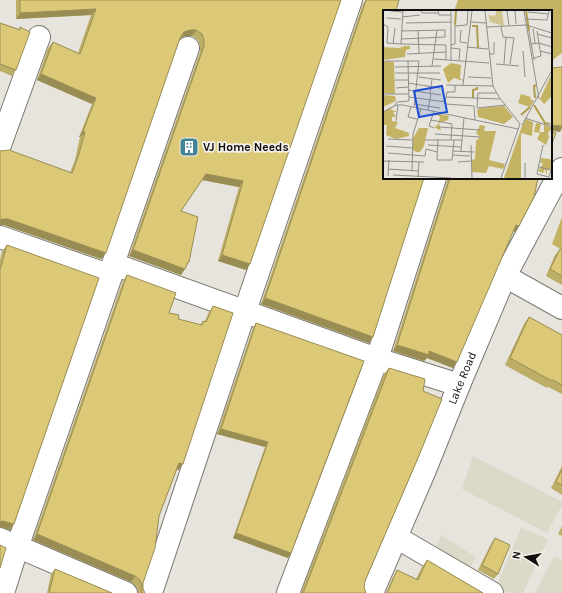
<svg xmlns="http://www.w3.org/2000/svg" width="562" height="593" viewBox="0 0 562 593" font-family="Karla,sans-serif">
  <rect width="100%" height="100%" fill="#e6e4dc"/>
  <!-- built -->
  <path fill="#dcd9c9" d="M 473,456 L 562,502 L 562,505 L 547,533 L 462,489 Z
    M 521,528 L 548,539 L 523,593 L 510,593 L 496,587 Z
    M 441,535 L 476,557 L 469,570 L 434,553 Z
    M 554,556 L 562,560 L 562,593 L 535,593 Z"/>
  <!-- forest -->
  <path fill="#c4b362" d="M 458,0 L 562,0 L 562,53 L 551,61 L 551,11 L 454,11 Z
    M 562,217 L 562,250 L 552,244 Z"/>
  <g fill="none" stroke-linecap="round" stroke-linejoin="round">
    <defs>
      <g id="street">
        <path d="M 0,145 L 39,37"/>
        <path d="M 0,237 L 111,276"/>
        <path d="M 113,264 L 377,359 L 459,385"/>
        <path d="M 505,276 L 562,308"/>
        <path d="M 396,537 L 492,593"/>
        <path d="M 0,539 L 126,593"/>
        <path d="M 3,593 L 18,545 L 111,276 L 113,264 L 188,48"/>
        <path d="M 151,593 L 245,311 L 351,0"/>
        <path d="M 288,593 L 377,359 L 435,178"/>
        <path id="s1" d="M 372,593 L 425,470 L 459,385 L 505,276 L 562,169"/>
      </g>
    </defs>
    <!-- street casing -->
    <use href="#street" stroke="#797770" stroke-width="24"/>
    <!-- street -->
    <use href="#street" stroke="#fff" stroke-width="22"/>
  </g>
  <!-- wall -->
  <path fill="#bcad67" d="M 16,0 L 341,0 L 246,270 L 218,261 L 239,187 L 202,180 L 181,211 L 189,262 L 181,275 L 129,256 L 200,52 L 200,46 L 198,40 L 192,36 L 186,36 L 180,38 L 101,259 L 4,225 L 70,173 L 75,160 L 80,137 L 79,137 L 92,104 L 37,80 L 48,48 L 53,42 L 78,53 L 91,15 L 16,19 Z
    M 366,0 L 399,0 L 384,11 L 373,337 L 369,343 L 261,304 L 363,4 Z
    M 0,23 L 19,29 L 20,27 L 16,70 L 12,76 L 0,71 Z
    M 447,178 L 539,178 L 515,232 L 513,231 L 457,362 L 453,368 L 427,358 L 424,361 L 393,351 L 447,182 Z
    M 7,245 L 14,524 L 10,530 L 0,527 L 0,260 L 2,251 Z
    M 560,249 L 562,250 L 562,285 L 546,276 L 555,255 Z
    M 127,275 L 169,313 L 178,319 L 200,325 L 203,321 L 205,321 L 209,312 L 213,306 L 179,470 L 177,469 L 159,516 L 143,583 L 143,589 L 145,593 L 138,593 L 138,591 L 136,586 L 131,582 L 33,540 L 123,281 Z
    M 529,317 L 562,335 L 562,394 L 548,387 L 547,388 L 505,365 L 524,324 Z
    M 256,323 L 288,558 L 233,538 L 265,447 L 217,434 L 253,328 Z
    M 389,368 L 364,587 L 366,593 L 301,593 L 384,374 Z
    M 562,466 L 562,495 L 551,488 Z
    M 562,526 L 562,536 L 558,534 Z
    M 495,538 L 498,574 L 494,579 L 478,570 L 491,544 Z
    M 427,560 L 483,593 L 386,593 L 393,577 L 397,570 L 416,579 L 422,567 Z
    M 55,569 L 112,593 L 47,593 L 51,574 Z"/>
  <!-- shaded-wall -->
  <path fill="#998d54" d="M 96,9 L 91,15 L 16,19 L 20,13 Z
    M 190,30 L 196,30 L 192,36 L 186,36 L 180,38 L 184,32 Z
    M 41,74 L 96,98 L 92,104 L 37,80 Z
    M 551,125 L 562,126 L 562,128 L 560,132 L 551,131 Z
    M 83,131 L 85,132 L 80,137 L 79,137 Z
    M 206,174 L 243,181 L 239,187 L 202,180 Z
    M 2,219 L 8,219 L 106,253 L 101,259 L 4,225 L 0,225 L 0,220 Z
    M 516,225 L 519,226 L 515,232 L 511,231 Z
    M 133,250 L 185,269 L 181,275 L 129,256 Z
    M 222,255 L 250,264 L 246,270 L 218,261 Z
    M 265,298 L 373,337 L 369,343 L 261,304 Z
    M 397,345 L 429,351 L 457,362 L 453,368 L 427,358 L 424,361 L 393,351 Z
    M 221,429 L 268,442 L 265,447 L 217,434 Z
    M 179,463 L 183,464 L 179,470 L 175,469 Z
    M 2,521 L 14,524 L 10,530 L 0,527 L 0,522 Z
    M 236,533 L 291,553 L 288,558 L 233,538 Z
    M 37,534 L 135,576 L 131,582 L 33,540 Z"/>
  <!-- building -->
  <path fill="#dbc978" stroke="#998d54" d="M 20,0 L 341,0 L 250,264 L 222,255 L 243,181 L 206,174 L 181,211 L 198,217 L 189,262 L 188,262 L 185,269 L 133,250 L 204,46 L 204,40 L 202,34 L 196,30 L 190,30 L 184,32 L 180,38 L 106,253 L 8,219 L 2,219 L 0,220 L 0,151 L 9,150 L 72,173 L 79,154 L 85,132 L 83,131 L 96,98 L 41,74 L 53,42 L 80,54 L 96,9 L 20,13 Z
    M 366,0 L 399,0 L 396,11 L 384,11 L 384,178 L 424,178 L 373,337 L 265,298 Z
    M 0,23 L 20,30 L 20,27 L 30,32 L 16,70 L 0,64 Z
    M 562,67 L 562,126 L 551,125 L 551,73 L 552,68 Z
    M 551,132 L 556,133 L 551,146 Z
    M 450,178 L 538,178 L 534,197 L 519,226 L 516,225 L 457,362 L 429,351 L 429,355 L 397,345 Z
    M 7,245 L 99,278 L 14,524 L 2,521 L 0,522 L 0,270 Z
    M 560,249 L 562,250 L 562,276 L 550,269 Z
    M 127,275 L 176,293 L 169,313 L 179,315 L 178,319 L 202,325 L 203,321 L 206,322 L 213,306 L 233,313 L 183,464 L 179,463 L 159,516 L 155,548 L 143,583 L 143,589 L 145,593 L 141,593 L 142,592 L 142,585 L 140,580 L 135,576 L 37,534 Z
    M 529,317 L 562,335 L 562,385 L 553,380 L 552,381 L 510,358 Z
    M 256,323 L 364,361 L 291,553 L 236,533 L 268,442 L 221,429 Z
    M 389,368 L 425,379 L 423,391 L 442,399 L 418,458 L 365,581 L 364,587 L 366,593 L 303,593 L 304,591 Z
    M 562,469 L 562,485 L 556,482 Z
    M 495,538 L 510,545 L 498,574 L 482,565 Z
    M 0,545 L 6,548 L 0,568 Z
    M 427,560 L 483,593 L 387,593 L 388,591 L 397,570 L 418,580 Z
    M 55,569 L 112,593 L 49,593 Z"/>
  <!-- icons -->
  <defs>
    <symbol id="building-square" viewBox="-11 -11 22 22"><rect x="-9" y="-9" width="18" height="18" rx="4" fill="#428495" stroke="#f3f1e9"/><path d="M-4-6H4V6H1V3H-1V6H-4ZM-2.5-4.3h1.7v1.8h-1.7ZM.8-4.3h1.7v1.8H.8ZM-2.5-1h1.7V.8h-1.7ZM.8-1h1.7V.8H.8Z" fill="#fff"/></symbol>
  </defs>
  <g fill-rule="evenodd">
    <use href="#building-square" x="178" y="136" width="22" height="22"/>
  </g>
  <g text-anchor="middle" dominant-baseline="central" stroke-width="3.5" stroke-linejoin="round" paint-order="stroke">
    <!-- poi labels -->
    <g font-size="12" font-weight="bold" fill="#0f0e0c" stroke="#f3f1e9" text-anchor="start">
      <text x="203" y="147">VJ Home Needs</text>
    </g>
    <!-- street labels -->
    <g font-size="12" fill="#0f0e0c" stroke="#f3f1e9">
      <text stroke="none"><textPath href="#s1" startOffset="233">Lake Road</textPath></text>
    </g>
  </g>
  <!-- overview -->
  <g transform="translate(383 10)">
    <rect width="169" height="169" fill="#e6e4dc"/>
    <path d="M 113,1 L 119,1 L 121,16 L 107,12 L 105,3 L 107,6 L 113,5 Z" fill="#d1c58f"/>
    <path d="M 22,36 L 27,36 L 27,39 L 23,40 L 22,47 L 0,50 L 0,37 L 16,38 ZM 0,51 L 11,52 L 12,84 L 0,83 ZM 68,53 L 78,55 L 77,68 L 81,71 L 71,68 L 65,73 L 60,59 ZM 169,63 L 169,86 L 161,94 L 157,89 ZM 138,84 L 148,87 L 147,89 L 151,91 L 147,97 L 135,93 ZM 0,85 L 12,86 L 13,91 L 0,97 ZM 13,95 L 7,99 L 14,102 L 10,102 L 13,107 L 9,107 L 9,111 L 15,112 L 12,118 L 26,123 L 26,126 L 13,129 L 3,125 L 4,115 L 0,115 L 0,104 L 3,100 ZM 121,96 L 130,107 L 121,114 L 95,107 L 94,100 L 97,98 ZM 52,103 L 66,106 L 65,110 L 56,113 L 58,121 L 51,117 L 55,115 L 57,107 ZM 143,109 L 150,112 L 149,126 L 138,123 L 138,168 L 121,168 L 139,116 ZM 153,113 L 158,114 L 156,122 L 161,122 L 161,115 L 169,118 L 165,123 L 166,127 L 163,135 L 154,129 L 157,123 L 151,122 ZM 97,115 L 102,116 L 101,121 L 113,121 L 106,150 L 122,154 L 120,159 L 106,156 L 103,163 L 89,162 L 89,150 L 92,149 L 93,131 L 97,127 L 93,123 ZM 36,118 L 45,118 L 41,136 L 37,142 L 33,142 L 30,140 L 30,128 ZM 158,148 L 167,149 L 169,153 L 168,159 L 164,160 L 164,166 L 162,159 L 160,163 L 155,161 L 160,154 L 157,152 Z" fill="#c4b362"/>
    <path fill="none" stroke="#af9e4d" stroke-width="2" d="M 143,1 L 146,21M 72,15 L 73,1M 89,16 L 94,16 L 95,38M 90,88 L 90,80 L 94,79 L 94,77M 152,88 L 151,76 L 153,75M 151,95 L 162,113 L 167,114M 138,105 L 147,97"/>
    <path fill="none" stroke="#908e89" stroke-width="1" d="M 8,1 L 20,2M 38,1 L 39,3 L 55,3M 55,1 L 56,5 L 68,5M 68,1 L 68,50M 102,1 L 110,76 L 116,87 L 137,114 L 118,168M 124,1 L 126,15M 132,1 L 133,14M 141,1 L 156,89M 145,2 L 165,4M 19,7 L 37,5M 4,8 L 18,9M 142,9 L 164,10 L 166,1M 88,12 L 103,13M 23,13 L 68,12M 0,14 L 5,17 L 4,33 L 18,34 L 20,1M 143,15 L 169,23M 104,17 L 143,15M 118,17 L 120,27 L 131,28 L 127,54M 150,19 L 152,33M 78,20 L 77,32 L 84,33M 35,21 L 36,43M 146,21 L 151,50M 154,24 L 169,28M 18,29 L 62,27 L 62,20 L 18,21M 10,34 L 12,18M 18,34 L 63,35 L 63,50M 148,34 L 156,33 L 169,37M 68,35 L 72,34 L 72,16 L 84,15 L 85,1M 84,37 L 105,39M 68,38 L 77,39 L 76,50M 140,41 L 142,67M 157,41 L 169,44M 24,44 L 63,42M 107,44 L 111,44 L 111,32M 151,48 L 158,46 L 154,21M 51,49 L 106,53M 2,51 L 36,51 L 31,97M 113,54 L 136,56M 121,54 L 123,27M 49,56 L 54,20M 12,57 L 58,56M 12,63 L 57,63M 36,67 L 58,70M 85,67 L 108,68M 12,70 L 25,70M 25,73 L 57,78M 63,75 L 110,76M 72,75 L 72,82 L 64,82 L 62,94 L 91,96 L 92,110M 80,75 L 89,1M 13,78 L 25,77M 25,80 L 58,85M 47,83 L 49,69M 113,83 L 95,83 L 94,98 L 122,95M 0,84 L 25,84M 26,87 L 63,92M 63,87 L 117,89M 31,94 L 57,98M 12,95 L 14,92 L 26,91 L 25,51M 28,97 L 25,107 L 34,109M 45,100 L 48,83M 51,101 L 46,116 L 51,118M 0,102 L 13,95 L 20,95 L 135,119M 142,108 L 169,117M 48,110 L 69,114 L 68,130M 13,111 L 15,95M 139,115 L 169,60M 56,117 L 97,120M 52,124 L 97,127M 5,129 L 29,130M 55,129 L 54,150 L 69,150 L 71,130M 42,130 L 79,130M 45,135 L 78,137M 88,135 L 89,168M 160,135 L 154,164 L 166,167 L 169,157M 3,136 L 29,138M 70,141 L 91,142M 78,141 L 81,108M 5,143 L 42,146 L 43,139 L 54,142M 70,145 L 87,146M 0,151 L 41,152M 75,152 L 88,151M 156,157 L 168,160M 5,159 L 35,161M 29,160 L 30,124 L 38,99M 10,165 L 68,168M 5,166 L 6,150M 35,167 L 36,152M 142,168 L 142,153"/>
    <path fill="#1d4ed8" fill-opacity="0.15" stroke="#1d4ed8" stroke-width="2" d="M 59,76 L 64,102 L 36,107 L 31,81 Z"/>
    <rect width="169" height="169" fill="none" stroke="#0f0e0c" stroke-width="2"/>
  </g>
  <!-- north arrow -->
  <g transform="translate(526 557) rotate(281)" stroke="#f3f1e9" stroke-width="3" paint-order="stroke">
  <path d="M0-3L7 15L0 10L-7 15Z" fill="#0f0e0c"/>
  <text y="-6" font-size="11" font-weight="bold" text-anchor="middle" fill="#0f0e0c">N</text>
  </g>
</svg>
